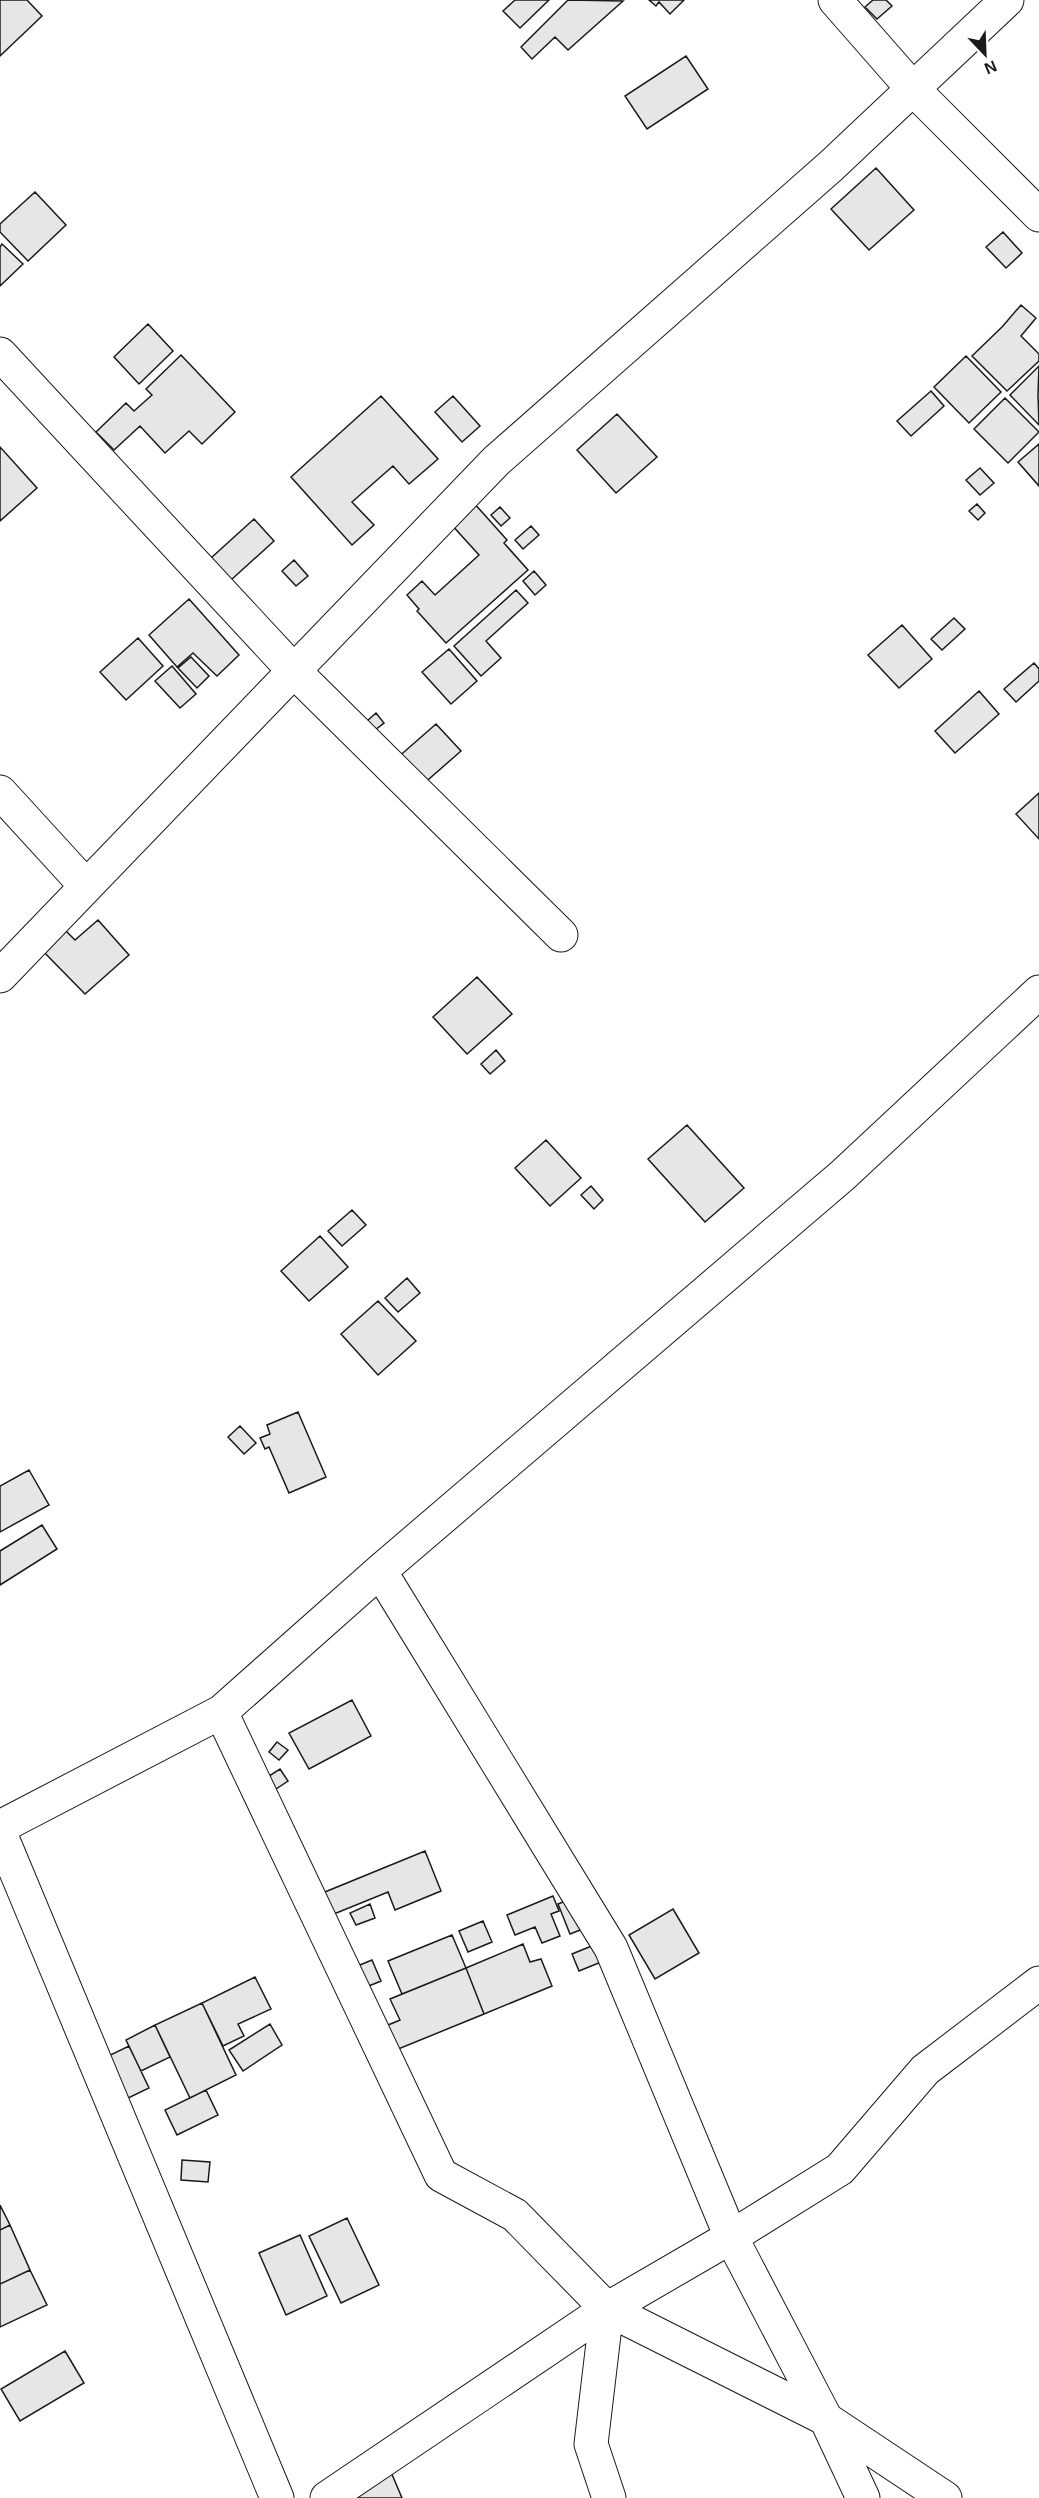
<svg xmlns="http://www.w3.org/2000/svg" width="1039" height="2498" viewBox="0 0 1039 2498" font-family="Helvetica,sans-serif">
  <rect width="100%" height="100%" fill="#fff"/>
  <!-- building -->
  <path fill="#e6e6e6" stroke="#1a1a1a" stroke-width="1.5" d="M 0,0 L 27,0 L 42,16 L 0,56 Z
    M 515,0 L 549,0 L 520,28 L 503,11 Z
    M 568,0 L 623,1 L 568,50 L 555,37 L 532,59 L 521,47 Z
    M 649,0 L 684,0 L 670,14 L 659,2 L 656,6 Z
    M 873,0 L 886,0 L 892,6 L 877,19 L 865,7 Z
    M 686,56 L 708,89 L 647,129 L 625,96 Z
    M 876,168 L 914,210 L 869,250 L 831,209 Z
    M 35,192 L 66,225 L 28,261 L 0,232 L 0,224 Z
    M 1003,232 L 1022,253 L 1006,268 L 986,247 Z
    M 2,244 L 23,264 L 0,286 L 0,247 Z
    M 1021,305 L 1036,318 L 1021,336 L 1039,354 L 1039,361 L 1007,391 L 972,356 L 1002,327 Z
    M 148,324 L 173,351 L 139,384 L 114,357 Z
    M 181,355 L 235,412 L 202,444 L 189,431 L 165,453 L 140,426 L 114,450 L 96,432 L 126,403 L 134,411 L 152,395 L 146,389 Z
    M 966,356 L 1001,392 L 969,423 L 934,387 Z
    M 1039,366 L 1038,395 L 1039,425 L 1010,395 Z
    M 931,391 L 944,406 L 911,436 L 897,421 Z
    M 381,396 L 438,459 L 409,484 L 393,466 L 352,502 L 374,525 L 352,545 L 291,477 Z
    M 453,396 L 480,426 L 462,442 L 435,412 Z
    M 1005,398 L 1039,432 L 1008,463 L 974,429 Z
    M 617,414 L 657,457 L 616,493 L 577,450 Z
    M 1039,444 L 1039,486 L 1018,462 Z
    M 0,447 L 37,488 L 0,521 Z
    M 980,468 L 994,483 L 980,495 L 966,480 Z
    M 473,502 L 507,540 L 504,543 L 528,570 L 446,643 L 417,611 L 419,609 L 407,595 L 422,581 L 435,595 L 479,555 L 450,523 Z
    M 977,504 L 985,513 L 978,520 L 969,511 Z
    M 500,507 L 510,518 L 501,526 L 491,515 Z
    M 254,519 L 274,541 L 231,580 L 211,558 Z
    M 531,526 L 539,535 L 523,549 L 515,540 Z
    M 294,560 L 308,576 L 296,586 L 282,571 Z
    M 534,571 L 546,585 L 535,595 L 523,581 Z
    M 516,590 L 528,603 L 486,641 L 501,658 L 481,676 L 454,646 Z
    M 189,599 L 239,655 L 217,676 L 193,653 L 177,667 L 149,635 Z
    M 954,618 L 965,629 L 942,650 L 931,639 Z
    M 902,625 L 932,659 L 899,688 L 868,655 Z
    M 138,638 L 163,666 L 126,700 L 100,672 Z
    M 449,649 L 477,681 L 451,704 L 422,672 Z
    M 191,657 L 209,676 L 197,688 L 178,668 Z
    M 1034,663 L 1039,669 L 1039,681 L 1016,702 L 1004,689 Z
    M 172,666 L 196,694 L 180,708 L 155,681 Z
    M 979,691 L 999,714 L 955,753 L 935,731 Z
    M 376,713 L 384,723 L 375,730 L 367,721 Z
    M 436,724 L 461,751 L 421,786 L 396,759 Z
    M 1039,793 L 1039,839 L 1016,814 Z
    M 98,920 L 129,955 L 85,994 L 39,947 L 62,927 L 75,940 Z
    M 477,977 L 512,1014 L 467,1054 L 433,1017 Z
    M 496,1050 L 505,1061 L 490,1074 L 481,1064 Z
    M 687,1125 L 744,1188 L 705,1222 L 648,1159 Z
    M 546,1140 L 581,1178 L 550,1206 L 515,1168 Z
    M 591,1186 L 603,1200 L 594,1209 L 581,1195 Z
    M 352,1210 L 366,1225 L 342,1246 L 328,1231 Z
    M 320,1236 L 348,1267 L 309,1301 L 281,1271 Z
    M 407,1278 L 420,1293 L 398,1312 L 385,1298 Z
    M 378,1301 L 416,1341 L 378,1375 L 341,1334 Z
    M 298,1412 L 326,1477 L 289,1493 L 269,1447 L 265,1449 L 260,1438 L 270,1434 L 267,1425 Z
    M 240,1426 L 256,1443 L 244,1454 L 228,1437 Z
    M 29,1470 L 49,1505 L 0,1532 L 0,1486 Z
    M 42,1525 L 57,1549 L 0,1585 L 0,1551 Z
    M 352,1700 L 371,1736 L 309,1769 L 289,1733 Z
    M 277,1742 L 288,1750 L 279,1760 L 269,1752 Z
    M 280,1769 L 288,1781 L 276,1789 L 269,1776 Z
    M 425,1851 L 441,1891 L 395,1910 L 388,1892 L 329,1916 L 320,1894 Z
    M 553,1896 L 559,1911 L 551,1914 L 560,1936 L 542,1943 L 535,1927 L 515,1935 L 507,1915 Z
    M 576,1897 L 588,1927 L 570,1934 L 558,1904 Z
    M 370,1904 L 375,1918 L 356,1925 L 350,1913 Z
    M 673,1909 L 699,1953 L 655,1979 L 629,1935 Z
    M 483,1921 L 492,1942 L 468,1952 L 459,1931 Z
    M 452,1935 L 466,1968 L 402,1994 L 388,1961 Z
    M 599,1943 L 606,1960 L 579,1971 L 572,1954 Z
    M 523,1944 L 530,1962 L 541,1959 L 552,1986 L 484,2014 L 466,1968 Z
    M 372,1960 L 381,1981 L 359,1990 L 350,1969 Z
    M 466,1968 L 484,2014 L 386,2054 L 376,2030 L 400,2020 L 390,1999 Z
    M 255,1977 L 271,2009 L 238,2024 L 244,2036 L 223,2046 L 202,2003 Z
    M 202,2003 L 236,2075 L 190,2098 L 155,2025 Z
    M 270,2024 L 282,2045 L 243,2071 L 229,2050 Z
    M 155,2025 L 170,2057 L 141,2071 L 126,2040 Z
    M 129,2046 L 149,2088 L 120,2102 L 100,2060 Z
    M 206,2090 L 218,2115 L 177,2135 L 165,2110 Z
    M 182,2160 L 210,2162 L 208,2182 L 181,2180 Z
    M 0,2205 L 10,2225 L 0,2230 Z
    M 347,2218 L 379,2285 L 341,2303 L 309,2236 Z
    M 10,2225 L 30,2270 L 0,2284 L 0,2230 Z
    M 300,2235 L 327,2296 L 286,2315 L 259,2253 Z
    M 30,2270 L 47,2305 L 0,2327 L 0,2284 Z
    M 65,2351 L 84,2383 L 20,2421 L 1,2389 Z
    M 391,2472 L 402,2498 L 353,2498 Z"/>
  <g fill="none" stroke-linecap="round" stroke-linejoin="round">
    <defs>
      <path id="minor" d="M 835,0 L 913,89 L 1039,215
        M 0,354 L 294,671 L 561,935
        M 0,792 L 86,886
        M 0,976 L 496,461 L 831,166 L 1007,0
        M 221,1712 L 441,2175 L 515,2215 L 607,2309 L 826,2419 L 945,2498
        M 0,1827 L 221,1712 L 380,1571
        M 0,1833 L 277,2498
        M 607,2309 L 591,2444 L 609,2498
        M 327,2498 L 607,2309 L 731,2237 L 840,2169 L 925,2070 L 1039,1983
        M 863,2498 L 826,2419 L 731,2237 L 611,1948 L 380,1571 L 843,1175 L 1039,992"/>
    </defs>
    <!-- minor casing -->
    <use href="#minor" stroke="#1a1a1a" stroke-width="35"/>
    <!-- minor -->
    <use href="#minor" stroke="#fff" stroke-width="33"/>
  </g>
  <!-- north arrow -->
  <g transform="translate(985 54) rotate(157)" stroke="#ffffff" stroke-width="4.5" paint-order="stroke">
  <path d="M0-4.5L10 22L0 15L-10 22Z" fill="#1a1a1a"/>
  <text y="-9" font-size="16" font-weight="bold" text-anchor="middle" fill="#1a1a1a">N</text>
  </g>
</svg>
